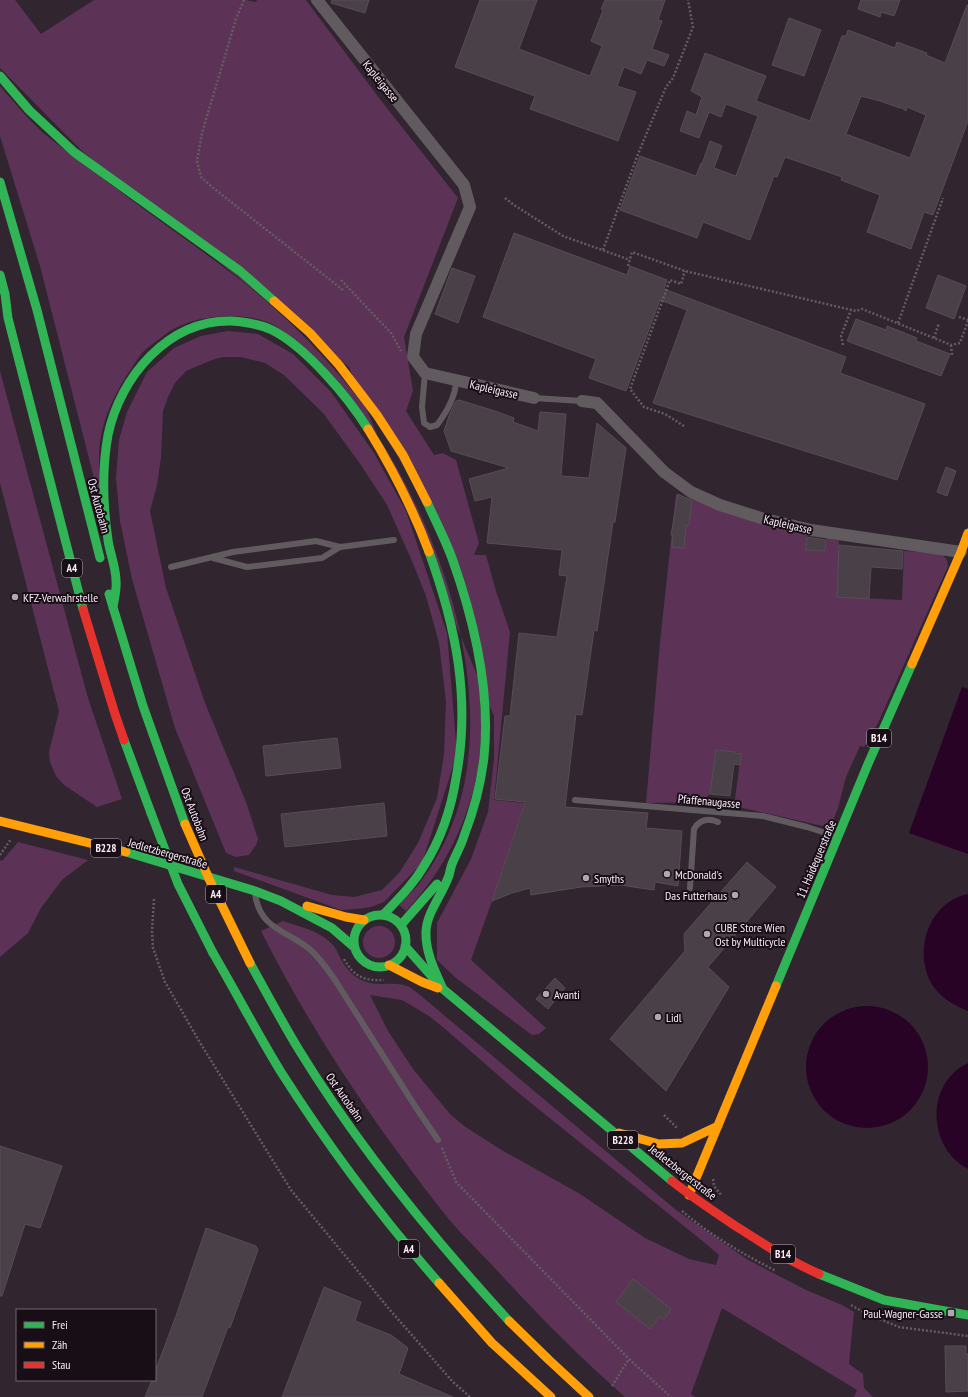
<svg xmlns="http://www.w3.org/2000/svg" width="968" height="1397" viewBox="0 0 968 1397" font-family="'PT Sans Narrow',sans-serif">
  <rect width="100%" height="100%" fill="#312530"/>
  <!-- green -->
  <path fill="#5c3357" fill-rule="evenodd" d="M 0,0 L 15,0 L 41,34 L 94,0 L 246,0 L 256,2 L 257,0 L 306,0 L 379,98 L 458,198 L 404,337 L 413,391 L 406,411 L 434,455 L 443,453 L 456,460 L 479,543 L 474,555 L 486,555 L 496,591 L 510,632 L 494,800 L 524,803 L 492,901 L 471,960 L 546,1028 L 539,1034 L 532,1035 L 456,978 L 437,960 L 437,923 L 471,859 L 488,812 L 494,759 L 494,716 L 349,367 L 83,152 L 0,68 Z
    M 0,86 C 13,101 27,118 42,132 C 53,141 64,149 75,157 C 113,187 153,216 192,244 C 225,268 257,291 286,319 C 316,347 344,379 369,412 C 436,506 498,656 477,774 C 467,825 442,873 406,911 L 399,905 C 405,897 413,891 419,884 C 438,859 453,828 461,798 C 495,669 430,501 352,399 C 333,374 314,352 288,335 C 283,331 278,327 272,324 C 243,311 198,314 170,331 C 165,334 160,339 155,342 C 151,345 147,348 144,351 C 140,354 138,359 135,363 C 121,383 108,406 102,431 C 97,451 100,473 100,493 L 98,494 L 40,266 L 0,136 Z
    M 228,331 L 258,334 L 293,354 L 331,392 L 374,453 L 406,511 L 447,633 L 457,754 L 422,863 L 384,902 L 371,907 L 356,909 L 341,910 L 234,871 L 234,867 L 332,895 L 354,897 L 382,890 L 399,873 L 418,843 L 437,798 L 444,754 L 446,701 L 439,643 L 426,596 L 412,561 L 387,505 L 361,465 L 323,413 L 284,375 L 265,363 L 240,357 L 223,357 L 212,360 L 186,371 L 175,383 L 168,397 L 163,411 L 161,457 L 157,485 L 150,511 L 166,588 L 205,703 L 246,802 L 258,839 L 256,845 L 249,855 L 236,857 L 226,853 L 175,728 L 132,579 L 120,521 L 116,478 L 119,440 L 127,412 L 147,372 L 174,348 L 201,336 Z
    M 0,371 L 88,698 L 122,799 L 97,807 L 64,785 L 56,776 L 50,762 L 49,752 L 59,711 L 0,483 Z
    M 676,494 L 743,516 L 807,534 L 806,550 L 825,551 L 827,537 L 839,541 L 837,597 L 902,600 L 904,551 L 941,553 L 947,560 L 948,566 L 878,723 L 864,747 L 860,746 L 846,777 L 838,808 L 832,823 L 823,826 L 734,806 L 741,754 L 735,752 L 716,750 L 710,794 L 701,802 L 646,803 L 660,642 Z
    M 18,842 L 88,860 L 62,880 L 41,908 L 28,933 L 0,957 L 0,860 L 2,861 Z
    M 283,921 C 300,927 321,931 333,945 C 337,949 339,956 342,961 C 347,970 355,978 364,981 C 378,987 393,981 407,986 C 412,988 416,992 420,995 L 676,1210 L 748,1260 L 806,1290 L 842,1305 L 854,1312 L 849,1364 L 863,1374 L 864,1388 L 873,1397 L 854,1397 L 857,1390 L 722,1308 L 691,1394 L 695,1397 L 625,1397 C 578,1356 534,1311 492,1265 C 476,1248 458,1231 443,1212 C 374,1124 311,1031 261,931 ZM 370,995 L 402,1000 L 429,1016 L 444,1028 L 521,1095 L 705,1243 L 719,1255 L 716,1265 L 689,1259 L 645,1238 L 580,1194 L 500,1149 L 464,1126 L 450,1114 L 413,1069 L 388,1031 Z
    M363 942a16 16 0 1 1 32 0a16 16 0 1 1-32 0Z"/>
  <!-- water -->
  <path fill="#290326" d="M 962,687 L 968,689 L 968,854 L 909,833 Z
    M 968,894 L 968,1011 C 956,1006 946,1001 937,991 C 910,960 926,902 968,894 Z
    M806 1067a61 61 0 1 1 122 0a61 61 0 1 1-122 0Z
    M 968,1063 L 968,1169 C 927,1148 925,1083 968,1063 Z"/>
  <!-- building -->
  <path fill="#494048" stroke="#584c56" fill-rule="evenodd" d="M 332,0 L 369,0 L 365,13 L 331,3 Z
    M 480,0 L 537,0 L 519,49 L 590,76 L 602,46 L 591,41 L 603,10 L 601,9 L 605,0 L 665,0 L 658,20 L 662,21 L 652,49 L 669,55 L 664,66 L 647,60 L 641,74 L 624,67 L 617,86 L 636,92 L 618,141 L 530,109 L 535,96 L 455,67 Z
    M 861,0 L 900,0 L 894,16 L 881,12 L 880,17 L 858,9 Z
    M 967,5 L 968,5 L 968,121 L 933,215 L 924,212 L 911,249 L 867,232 L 880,195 L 841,180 L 842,177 L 785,157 L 777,177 L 774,176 L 750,240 L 703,222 L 697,238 L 620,210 L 640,156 L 696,176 L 701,163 L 702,164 L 710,141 L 722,146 L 714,168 L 736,176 L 758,116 L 726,104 L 721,117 L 709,112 L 699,138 L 680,131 L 687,111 L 696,115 L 702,97 L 691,91 L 705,53 L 766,76 L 756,101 L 810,121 L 842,36 L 846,36 L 848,30 L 895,48 L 897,42 L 927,53 L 926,55 L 945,63 ZM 861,96 L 880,101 L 900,108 L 902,108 L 906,111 L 907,107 L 926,115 L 910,158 L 846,134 Z
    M 789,18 L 821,30 L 804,76 L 772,65 Z
    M 514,233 L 627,275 L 630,266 L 667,280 L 664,289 L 846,357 L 840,373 L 925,404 L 897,480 L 653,403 L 687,310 L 660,300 L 626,391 L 589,378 L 596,359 L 483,317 Z
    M 452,268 L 475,276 L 458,323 L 435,314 Z
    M 938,275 L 966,286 L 954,319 L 926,308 Z
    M 856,319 L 886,330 L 887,326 L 917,338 L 916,341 L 950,354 L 941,376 L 847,341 Z
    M 459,400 L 495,411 L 514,418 L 513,422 L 538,431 L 540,412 L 566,414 L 561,476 L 589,478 L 597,423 L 626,448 L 615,522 L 613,522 L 597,631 L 594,630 L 582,715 L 576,714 L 565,807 L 648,813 L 646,828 L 682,831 L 678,886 L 655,882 L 654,890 L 620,885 L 581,887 L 531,895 L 530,888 L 512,893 L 492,901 L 525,802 L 495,799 L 505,716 L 510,716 L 519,633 L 557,637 L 567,576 L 559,575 L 562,550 L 487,543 L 492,497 L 475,501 L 469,479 L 509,468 L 451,451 L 444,431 L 450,413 L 456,401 Z
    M 946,467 L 956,471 L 947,496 L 937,492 Z
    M 678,494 L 692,501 L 689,525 L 686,525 L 684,548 L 672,547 L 673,535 L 671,535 Z
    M 807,537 L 826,540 L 825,551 L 805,550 Z
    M 839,545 L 903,551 L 902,569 L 871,567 L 869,599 L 837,597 Z
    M 337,738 L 341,768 L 266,776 L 263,746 Z
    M 716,750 L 735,752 L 735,753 L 741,754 L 740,765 L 734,764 L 730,796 L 710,794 Z
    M 384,803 L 387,836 L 285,847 L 281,814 Z
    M 747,862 L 776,887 L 708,967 L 729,987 L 666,1091 L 610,1039 L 685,951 L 684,934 Z
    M 555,978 L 565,988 L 548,1009 L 536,999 Z
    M 0,1146 L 62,1166 L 40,1228 L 25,1224 L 2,1296 L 0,1296 Z
    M 206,1228 L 256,1246 L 258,1250 L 230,1328 L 228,1327 L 202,1397 L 145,1397 L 152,1380 L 155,1380 L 155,1372 L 176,1316 Z
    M 633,1279 L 671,1309 L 664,1319 L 660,1316 L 650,1329 L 616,1302 Z
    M 324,1287 L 361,1302 L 355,1321 L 391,1335 L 408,1348 L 399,1374 L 453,1397 L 282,1397 Z
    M 945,1346 L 966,1346 L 966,1354 L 968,1354 L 968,1391 L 946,1392 Z"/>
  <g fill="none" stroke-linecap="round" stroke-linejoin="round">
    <!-- path -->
    <path stroke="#635d62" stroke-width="2.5" stroke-dasharray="2 2" stroke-linecap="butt" d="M 244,0 L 236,19 L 202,133 L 197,161 L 201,177 L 212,187 L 343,290
      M 505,198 L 514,205 L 563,236 L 630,260
      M 603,250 L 638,154 L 666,87 L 673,78 L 693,27 L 688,0
      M 628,266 L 632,252 L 685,271 L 856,311 L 862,309 L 951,345 L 960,343 L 968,321
      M 341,280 L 391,333 L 401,351
      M 959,317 L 968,320
      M 898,323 L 943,198
      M 934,338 L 939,323
      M 843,345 L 841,336 L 851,310
      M 951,345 L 952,355
      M 684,426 L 665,414 L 644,407 L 630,389 L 670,280 L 681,284 L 685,271
      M 0,855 L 11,839
      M 154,899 L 152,931 L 153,948 L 165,982 L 199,1041 L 291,1190 L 390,1310 L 453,1382 L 470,1397
      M 344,959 C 354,977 364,981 384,980
      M 664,1115 L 677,1128
      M 442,1148 L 456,1182 L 629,1359
      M 713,1179 L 714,1186 L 722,1196
      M 682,1211 C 710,1235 743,1254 776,1271
      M 851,1305 L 865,1313 L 899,1327 L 968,1336
      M 612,1386 L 629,1359 L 671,1397"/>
    <!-- lane -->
    <path stroke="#615b60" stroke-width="6" d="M 425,373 L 422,407 L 424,423 L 430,427 L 437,425 C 446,413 456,396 456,380
      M 534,398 L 582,401
      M 213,558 L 247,567 L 322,558 L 340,547
      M 171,567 L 233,552 L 316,541 L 340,547 L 394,540
      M 575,800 L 763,816 L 807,827 L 835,836
      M 690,888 L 694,829 C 700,819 708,818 718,822
      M 255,894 C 260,928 284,930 307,947 C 318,955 327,969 335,980 L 415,1106 L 438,1140"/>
    <!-- street -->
    <path stroke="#615b60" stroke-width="12" d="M 317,0 L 464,185 L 470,207 L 416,334 L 413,357 L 425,373 L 534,398
      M 582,401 L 597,403 L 664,472 L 691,492 L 720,505 L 761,518 L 811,530 L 961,552"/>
    <!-- fast -->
    <path stroke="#30b455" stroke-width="9" d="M 0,76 L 29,110 L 74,152 L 240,271 L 274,301
      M 0,182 L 37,310 L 100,558
      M 0,275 L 5,294 L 8,318 L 83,609
      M 427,502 C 435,520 445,539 452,558 C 474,620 491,690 484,757 C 481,784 474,810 464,836 C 461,846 456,854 452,864 C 450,869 450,874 448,878 C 441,896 427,913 426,931 C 425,952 435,971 443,989
      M 109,594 L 143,706 L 185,824
      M 113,608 C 114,599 117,590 116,581 C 116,567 110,554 108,540 C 103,506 102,468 108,435 C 120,377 168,320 231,321 C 245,322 260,324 272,330 C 306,347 348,397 368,429
      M 124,740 L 151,813
      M 126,852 L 255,891 L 281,901 L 332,928 L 354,947
      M 383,915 C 398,899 413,885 424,866 C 441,839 451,810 456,778 C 471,699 456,627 429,552
      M354 941a26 26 0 1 1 52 0a26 26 0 1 1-52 0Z
      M 401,925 L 437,884
      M 405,946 L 443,989 L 672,1181
      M 213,953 C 236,992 257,1033 281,1072 C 328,1146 381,1217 439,1283
      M 250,963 C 266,992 282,1022 299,1050 C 359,1148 432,1237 509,1321
      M 776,986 L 868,764 L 912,664
      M 819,1274 L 884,1300 L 968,1315"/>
    <!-- slow -->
    <path stroke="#ff9f0a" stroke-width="9" d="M 274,301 L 310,333 L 339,365 L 377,415 L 403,455 L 427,502
      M 368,429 C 392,468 413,509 429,552
      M 912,664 L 961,552 L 968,533
      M 0,821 L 126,852
      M 307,906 L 346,917 L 364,920
      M 389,965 L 422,982 L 438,988
      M 619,1133 L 659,1144 L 682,1143 L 718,1126
      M 689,1195 L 776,986
      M 439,1283 L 492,1343 L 551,1397
      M 509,1321 L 549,1360 L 589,1397"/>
    <!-- jam -->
    <path stroke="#e5322d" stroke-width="9" d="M 83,609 L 115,714 L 124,740
      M 672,1181 C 692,1197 713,1211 734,1225 C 762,1243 789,1261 819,1274"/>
    <!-- fast-bridge -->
    <path stroke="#30b455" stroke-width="9" d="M 151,813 L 178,884 L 213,953"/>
    <!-- slow-bridge -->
    <path stroke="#ff9f0a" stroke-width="9" d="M 185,824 L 210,881 L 250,963"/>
  </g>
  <!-- markers -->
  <g fill="#b4a6b1" stroke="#180e16" stroke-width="1.5">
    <circle cx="15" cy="597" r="4"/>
    <circle cx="667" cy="874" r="4"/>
    <circle cx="586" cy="878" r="4"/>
    <circle cx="735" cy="895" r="4"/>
    <circle cx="707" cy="934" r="4"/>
    <circle cx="546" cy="994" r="4"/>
    <circle cx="658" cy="1017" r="4"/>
    <rect x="947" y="1309" width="8" height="8" rx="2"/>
  </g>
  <g text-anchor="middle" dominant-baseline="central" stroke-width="4" stroke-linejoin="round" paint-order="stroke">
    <!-- shield labels -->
    <g fill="#180e16" stroke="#b6a9b4" stroke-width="1">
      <rect x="62" y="559" width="20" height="18" rx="3"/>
      <rect x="867" y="729" width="24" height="18" rx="3"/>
      <rect x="91" y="839" width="30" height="18" rx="3"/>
      <rect x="206" y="885" width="20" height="18" rx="3"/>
      <rect x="608" y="1131" width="30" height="18" rx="3"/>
      <rect x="399" y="1240" width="20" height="18" rx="3"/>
      <rect x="771" y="1245" width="24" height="18" rx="3"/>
    </g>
    <g font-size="11" font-weight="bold" fill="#faebf7">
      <text x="72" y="568">A4</text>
      <text x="879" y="738">B14</text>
      <text x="106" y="848">B228</text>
      <text x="216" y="894">A4</text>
      <text x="623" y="1140">B228</text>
      <text x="409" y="1249">A4</text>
      <text x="783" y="1254">B14</text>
    </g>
    <!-- street labels -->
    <g font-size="12" fill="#faebf7" stroke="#180e16">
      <text transform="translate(381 81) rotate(51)">Kapleigasse</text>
      <text transform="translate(494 389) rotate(13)">Kapleigasse</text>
      <text transform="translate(99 506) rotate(75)">Ost Autobahn</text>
      <text transform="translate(788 524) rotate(13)">Kapleigasse</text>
      <text transform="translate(709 801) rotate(5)">Pfaffenaugasse</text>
      <text transform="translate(195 814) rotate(69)">Ost Autobahn</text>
      <text transform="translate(168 853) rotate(16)">Jedletzbergerstraße</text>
      <text transform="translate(816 859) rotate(-67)">11. Haidequerstraße</text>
      <text transform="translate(345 1097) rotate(55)">Ost Autobahn</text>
      <text transform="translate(683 1172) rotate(38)">Jedletzbergerstraße</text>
    </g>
    <!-- poi labels -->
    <g font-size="12" fill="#faebf7" stroke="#180e16" text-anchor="start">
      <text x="23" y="597">KFZ-Verwahrstelle</text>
      <text x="675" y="874">McDonald's</text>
      <text x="594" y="878">Smyths</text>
      <text x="727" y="895" text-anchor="end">Das Futterhaus</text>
      <text x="715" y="927">CUBE Store Wien<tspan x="715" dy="14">Ost by Multicycle</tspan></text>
      <text x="554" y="994">Avanti</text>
      <text x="666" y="1017">Lidl</text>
      <text x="943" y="1313" text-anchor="end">Paul-Wagner-Gasse</text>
    </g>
  </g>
  <!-- legend -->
  <rect x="16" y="1309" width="140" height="72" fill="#180e16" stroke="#726670"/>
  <rect x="24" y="1322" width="20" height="6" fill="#30b455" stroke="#726670"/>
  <text x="52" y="1329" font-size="12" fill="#faebf7">Frei</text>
  <rect x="24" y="1342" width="20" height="6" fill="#ff9f0a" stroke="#726670"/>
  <text x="52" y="1349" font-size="12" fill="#faebf7">Zäh</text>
  <rect x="24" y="1362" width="20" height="6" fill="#e5322d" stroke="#726670"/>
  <text x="52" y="1369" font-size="12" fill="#faebf7">Stau</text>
</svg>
